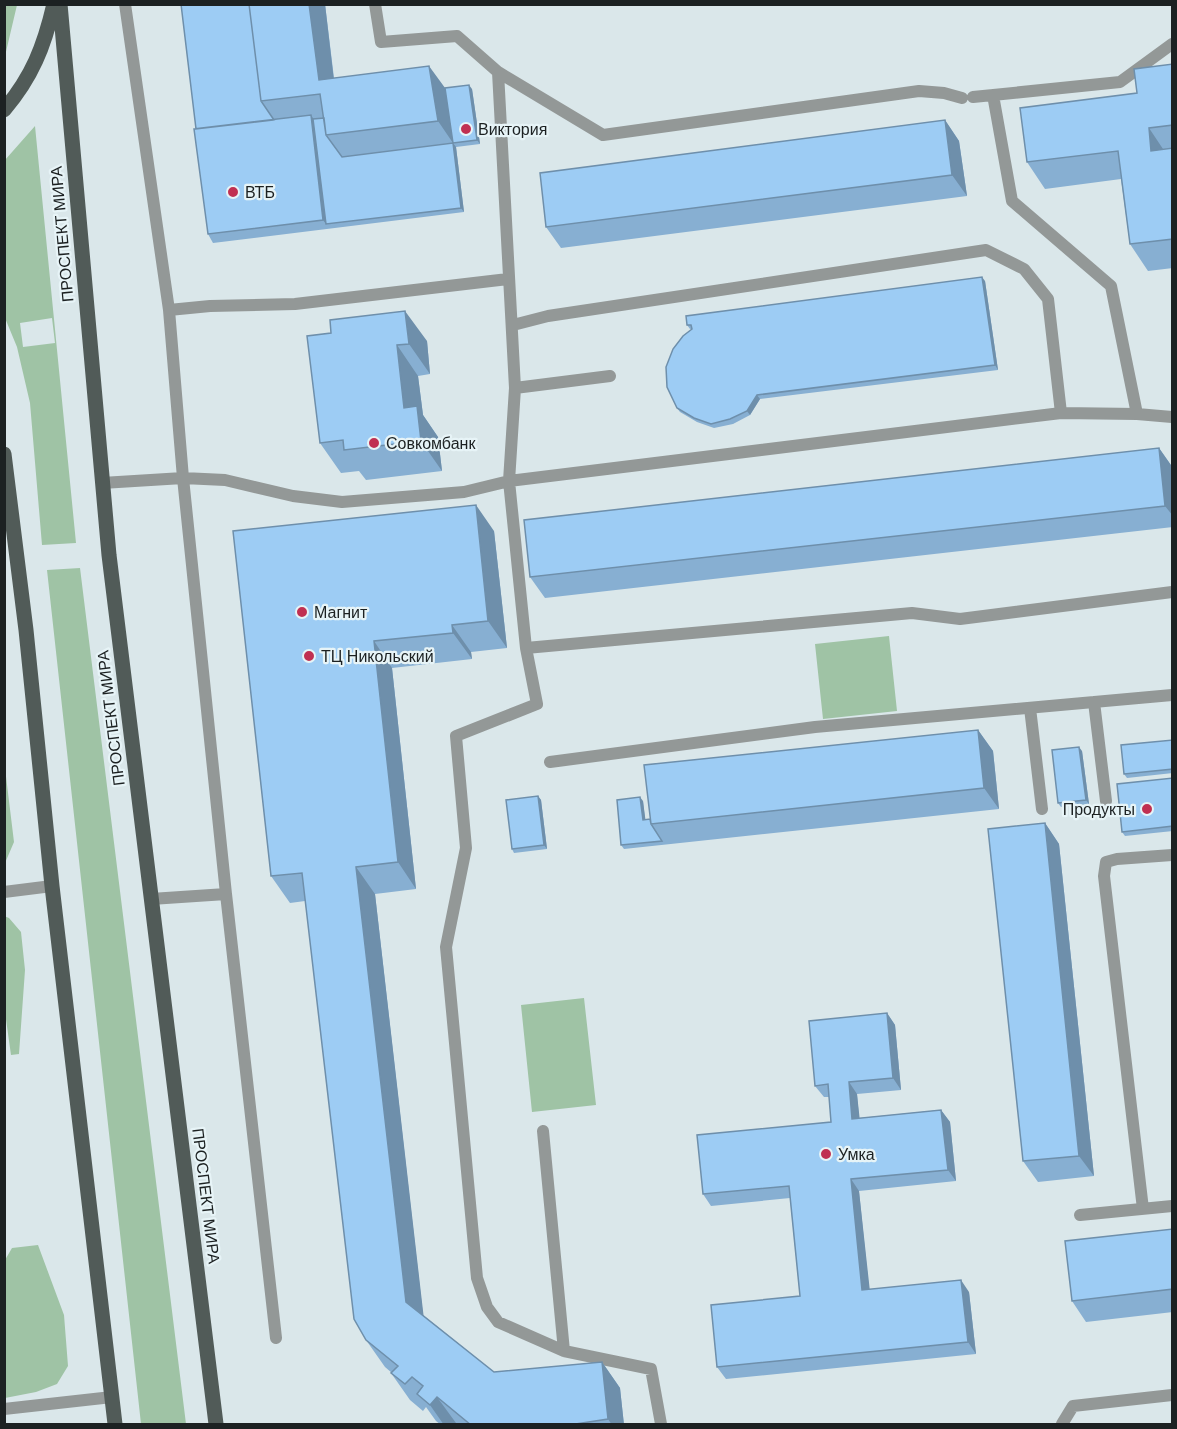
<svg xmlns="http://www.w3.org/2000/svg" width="1177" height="1429" viewBox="0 0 1177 1429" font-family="'DM Sans',sans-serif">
  <rect width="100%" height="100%" fill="#dae7ea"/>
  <!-- green -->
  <path fill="#9fc3a5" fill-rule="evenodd" d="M 5,4 L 17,5 L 5,56 L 4,5 Z
    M 35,126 L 76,543 L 42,545 L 30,403 L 17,347 L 5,318 L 5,160 ZM 52,318 L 55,343 L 23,347 L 20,323 Z
    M 80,568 L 186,1424 L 141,1424 L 47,570 Z
    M 889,636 L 897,711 L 823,719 L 815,644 Z
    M 4,760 L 14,842 L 5,863 L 4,863 Z
    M 4,916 L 9,918 L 21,932 L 25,970 L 19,1054 L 11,1055 L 4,1005 Z
    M 584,998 L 596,1105 L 532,1112 L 521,1005 Z
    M 38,1245 L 64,1315 L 68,1366 L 57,1384 L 36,1392 L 5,1398 L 5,1260 L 12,1248 Z"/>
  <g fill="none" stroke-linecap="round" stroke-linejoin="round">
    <!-- service -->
    <path stroke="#939897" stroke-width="12" d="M 125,4 L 169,310 L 183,478 L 226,894
      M 375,4 L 381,42 L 457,36 L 498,72 L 603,135 L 919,91 L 944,93 L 962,98
      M 498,72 L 515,388 L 509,481 L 526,648 L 537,704 L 456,736 L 466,848 L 446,947 L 477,1278 L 487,1307 L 498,1322 L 564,1351 L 651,1369 L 661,1424
      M 993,95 L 1012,201 L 1111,286 L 1137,414
      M 973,97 L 1120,82 L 1172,44
      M 169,310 L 210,306 L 295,304 L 508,279
      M 513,325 L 548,316 L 986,250 L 1024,269 L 1048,299 L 1061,413
      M 515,388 L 610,376
      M 102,483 L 183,478 L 225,480 L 293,496 L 342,502 L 464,492 L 509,481 L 1061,413 L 1137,414 L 1172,417
      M 526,648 L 912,613 L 960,619 L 1172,592
      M 1094,702 L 1106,801
      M 1030,708 L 1042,809
      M 550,762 L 815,727 L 1172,695
      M 4,892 L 52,886
      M 151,899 L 226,894 L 276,1338
      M 543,1131 L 564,1351
      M 1143,1209 L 1104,876 L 1106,862 L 1117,859 L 1172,855
      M 1080,1215 L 1172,1206
      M 4,1409 L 112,1397
      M 1062,1424 L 1073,1406 L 1172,1395"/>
    <!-- primary -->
    <path stroke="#515b58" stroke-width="15" d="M 60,4 L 109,555 L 216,1424
      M 4,110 C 32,77 44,47 54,4
      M 4,454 L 26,630 L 52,886 L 115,1424"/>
  </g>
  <!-- wall -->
  <path fill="#87afd2" d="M 181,4 L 325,4 L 334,78 L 445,88 L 472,89 L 480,144 L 456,147 L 464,212 L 213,243 L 208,234 L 196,129 Z
    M 1173,64 L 1173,268 L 1148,271 L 1130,244 L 1121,179 L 1045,189 L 1027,162 L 1137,93 Z
    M 945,120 L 959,141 L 967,196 L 561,248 L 546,227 Z
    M 985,281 L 998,370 L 760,399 L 750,415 L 733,424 L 714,428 L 697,422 L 680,412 L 677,408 L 692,329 L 690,329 L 687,325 Z
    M 331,333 L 427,341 L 430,374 L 418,376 L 423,415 L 438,437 L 442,471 L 366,480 L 359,471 L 341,473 L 320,443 Z
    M 1159,448 L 1173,468 L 1173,527 L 545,598 L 530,577 Z
    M 233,531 L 494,531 L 507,648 L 471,652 L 472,659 L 392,668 L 416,889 L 375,894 L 423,1315 L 494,1372 L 602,1362 L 620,1388 L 624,1425 L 457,1425 L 456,1423 L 455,1425 L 441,1425 L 436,1421 L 426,1407 L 423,1411 L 410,1400 L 391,1373 L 392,1373 L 385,1367 L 366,1340 L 305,901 L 290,903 L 271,876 Z
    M 978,730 L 993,751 L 999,809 L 624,849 L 621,845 L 643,801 L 645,819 L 650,819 Z
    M 1173,740 L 1173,773 L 1127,778 L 1124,774 Z
    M 1082,751 L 1089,804 L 1061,807 L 1058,803 Z
    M 1173,778 L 1173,831 L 1125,836 L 1122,832 Z
    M 538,796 L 541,800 L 547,849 L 514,853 L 512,849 Z
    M 1045,823 L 1059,844 L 1094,1176 L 1038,1182 L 1023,1161 Z
    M 887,1013 L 895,1025 L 901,1090 L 857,1094 L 859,1118 L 941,1110 L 950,1122 L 956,1181 L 859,1191 L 869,1289 L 969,1292 L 976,1354 L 726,1379 L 717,1367 L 800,1296 L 790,1198 L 711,1206 L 703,1194 L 831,1122 L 829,1097 L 824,1097 L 815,1086 Z
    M 1173,1229 L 1173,1312 L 1086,1322 L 1072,1301 Z"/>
  <!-- shaded-wall -->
  <path fill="#6e8fab" d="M 309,4 L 325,4 L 337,107 L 319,80 Z
    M 429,66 L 448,92 L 453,143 L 438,121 Z
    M 469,85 L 472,89 L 480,144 L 477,140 Z
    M 311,115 L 316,123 L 326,224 L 323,220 Z
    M 945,120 L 959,141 L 967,196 L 952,175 Z
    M 1149,128 L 1167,155 L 1151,151 Z
    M 453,143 L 456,147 L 464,212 L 461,208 Z
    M 982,277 L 985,281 L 998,370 L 995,365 Z
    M 405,311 L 427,341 L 430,374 L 409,344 Z
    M 397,345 L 418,376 L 423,415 L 438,437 L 442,471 L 421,441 L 404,408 Z
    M 757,395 L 760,399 L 750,415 L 747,411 Z
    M 1159,448 L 1173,468 L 1173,516 L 1165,506 Z
    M 476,505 L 494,531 L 507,648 L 488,621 Z
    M 452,625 L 471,652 L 472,659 L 453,633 Z
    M 374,641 L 392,668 L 416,889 L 398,862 Z
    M 978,730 L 993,751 L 999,809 L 984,788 Z
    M 1079,747 L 1082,751 L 1089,804 L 1086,800 Z
    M 538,796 L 541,800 L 547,849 L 544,845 Z
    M 640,797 L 643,801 L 646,824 L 643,820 Z
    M 1045,823 L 1059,844 L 1094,1176 L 1079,1156 Z
    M 356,867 L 375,894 L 425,1328 L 406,1302 Z
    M 887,1013 L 895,1025 L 901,1090 L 893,1078 Z
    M 849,1082 L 857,1094 L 861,1131 L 852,1119 Z
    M 941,1110 L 950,1122 L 956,1181 L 948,1170 Z
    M 851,1179 L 859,1191 L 871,1301 L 862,1290 Z
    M 961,1280 L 969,1292 L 976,1354 L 968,1342 Z
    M 602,1362 L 620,1388 L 624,1425 L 612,1425 L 608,1419 Z
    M 437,1397 L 456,1423 L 455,1425 L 444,1425 L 430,1405 Z"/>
  <!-- building -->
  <path fill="#9dccf4" stroke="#6e8fab" stroke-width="1.5" d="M 181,4 L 249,4 L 261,101 L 274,120 L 196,129 Z
    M 249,4 L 309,4 L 319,80 L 429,66 L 438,121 L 326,135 L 320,94 L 261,101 Z
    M 1173,64 L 1173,125 L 1149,128 L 1151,151 L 1173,148 L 1173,239 L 1130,244 L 1118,151 L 1027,162 L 1020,108 L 1137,93 L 1134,69 Z
    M 469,85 L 477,140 L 453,143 L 445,88 Z
    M 311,115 L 323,220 L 208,234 L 194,129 Z
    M 324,118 L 326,135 L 342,157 L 453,143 L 461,208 L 326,224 L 313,119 Z
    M 945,120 L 952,175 L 546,227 L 540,173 Z
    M 982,277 L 995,365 L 757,395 L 747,411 L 730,419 L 711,424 L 694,418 L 677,408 L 667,387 L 666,367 L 673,349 L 683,336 L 692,329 L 691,325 L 687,325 L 686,316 Z
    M 405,311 L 409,344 L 397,345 L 404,408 L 417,406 L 421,441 L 344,450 L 343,440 L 320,443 L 307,336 L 331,333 L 330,320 Z
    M 1159,448 L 1165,506 L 530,577 L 524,520 Z
    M 476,505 L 488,621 L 452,625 L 453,633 L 374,641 L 398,862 L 356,867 L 406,1302 L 494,1372 L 602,1362 L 608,1419 L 569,1425 L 471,1425 L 437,1397 L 430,1405 L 417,1394 L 423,1386 L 412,1377 L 405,1384 L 391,1373 L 398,1366 L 366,1340 L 354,1319 L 302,873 L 271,876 L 233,531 Z
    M 978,730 L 984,788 L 651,824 L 644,765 Z
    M 1173,740 L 1173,769 L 1124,774 L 1121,745 Z
    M 1079,747 L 1086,800 L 1058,803 L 1052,750 Z
    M 1173,778 L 1173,826 L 1122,832 L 1117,784 Z
    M 538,796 L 544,845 L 512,849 L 506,800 Z
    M 640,797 L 643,820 L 650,819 L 651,824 L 662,841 L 621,845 L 617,800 Z
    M 1045,823 L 1079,1156 L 1023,1161 L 988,829 Z
    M 887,1013 L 893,1078 L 849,1082 L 852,1119 L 941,1110 L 948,1170 L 851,1179 L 862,1290 L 961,1280 L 968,1342 L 717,1367 L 711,1305 L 800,1296 L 789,1186 L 703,1194 L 697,1135 L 831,1122 L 828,1084 L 815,1086 L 809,1021 Z
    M 1173,1229 L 1173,1289 L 1072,1301 L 1065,1241 Z"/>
  <!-- markers -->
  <g fill="#c03052" stroke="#e7f4f7" stroke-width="2">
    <circle cx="466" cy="129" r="6"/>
    <circle cx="233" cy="192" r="6"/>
    <circle cx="374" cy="443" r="6"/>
    <circle cx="302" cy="612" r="6"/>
    <circle cx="309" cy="656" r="6"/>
    <circle cx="1147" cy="809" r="6"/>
    <circle cx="826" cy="1154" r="6"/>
  </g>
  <g text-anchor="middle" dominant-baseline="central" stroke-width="4.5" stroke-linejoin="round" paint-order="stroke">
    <!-- poi labels -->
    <g font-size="16" fill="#1c2122" stroke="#e7f4f7" text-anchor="start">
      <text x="478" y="129">Виктория</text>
      <text x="245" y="192">ВТБ</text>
      <text x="386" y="443">Совкомбанк</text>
      <text x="314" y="612">Магнит</text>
      <text x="321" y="656">ТЦ Никольский</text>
      <text x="1135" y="809" text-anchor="end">Продукты</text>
      <text x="838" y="1154">Умка</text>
    </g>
    <!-- street labels -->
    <g font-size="16" fill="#1c2122" stroke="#e7f4f7">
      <text transform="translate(62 234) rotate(-95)">ПРОСПЕКТ МИРА</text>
      <text transform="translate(111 718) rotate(-97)">ПРОСПЕКТ МИРА</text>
      <text transform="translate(206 1196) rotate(83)">ПРОСПЕКТ МИРА</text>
    </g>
  </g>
  <!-- border -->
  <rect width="1177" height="1429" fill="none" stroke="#1c2122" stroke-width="12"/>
</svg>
